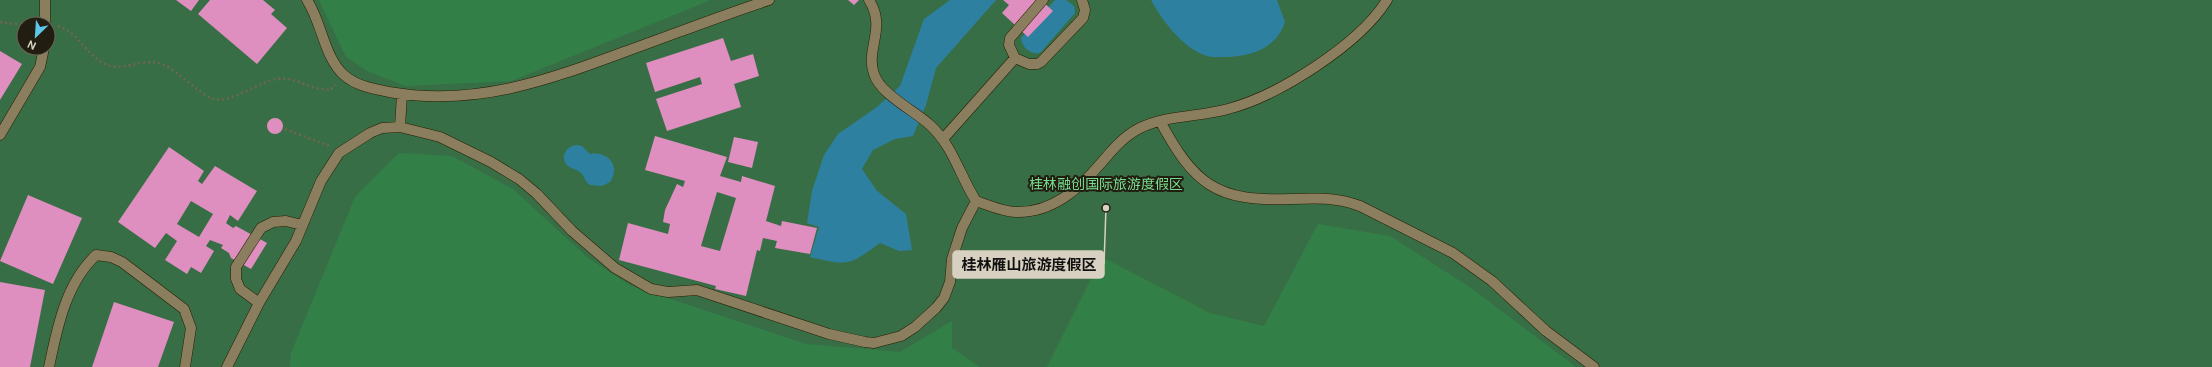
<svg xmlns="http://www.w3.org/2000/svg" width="2212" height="367" viewBox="0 0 2212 367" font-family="'DM Sans','Noto Sans SC',sans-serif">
  <rect width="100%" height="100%" fill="#403518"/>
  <!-- green -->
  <path fill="#386e45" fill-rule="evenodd" d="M 0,0 L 2212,0 L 2212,367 L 0,367 ZM 24,24 L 48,24 L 48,48 L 24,48 Z"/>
  <!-- forest -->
  <path fill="#328048" d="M 319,0 L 711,0 L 511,81 L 406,86 L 369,72 L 346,57 Z
    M 399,153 L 452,156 L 513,189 L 588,258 L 631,286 L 806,344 L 900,352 L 952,321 L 952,348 L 980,367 L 290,367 L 291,353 L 355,197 Z
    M 1318,224 L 1390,236 L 1471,288 L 1576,367 L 1047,367 L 1102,257 L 1210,313 L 1264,326 Z"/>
  <!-- water -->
  <path fill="#2e80a1" d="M 950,0 L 996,0 L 936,68 L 926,105 L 913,136 L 895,139 L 873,150 L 862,169 L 877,191 L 906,214 L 912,250 L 899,251 L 880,243 C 848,266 849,266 810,257 L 819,227 L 807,223 L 812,191 L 824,155 L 838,134 L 877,107 L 900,86 L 924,19 Z
    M 1055,0 L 1066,0 L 1074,6 L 1075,13 L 1040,53 C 1030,55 1022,47 1021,38 Z
    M 1151,0 L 1277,0 L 1285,22 C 1276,49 1251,56 1225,57 C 1218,57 1211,58 1204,55 C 1181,46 1162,20 1151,0 Z
    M 577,145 L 582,146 L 590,154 C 608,151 621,166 610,182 L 602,186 L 590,185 C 585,182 585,177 581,173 C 577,169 571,169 567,165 C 559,156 568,145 577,145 Z"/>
  <!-- building -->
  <path fill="#de8ebf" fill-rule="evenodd" d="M 176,0 L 199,0 L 191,11 Z
    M 210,0 L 263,0 L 275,10 L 271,14 L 287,28 L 257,64 L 198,14 Z
    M 848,0 L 859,0 L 854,5 Z
    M 1003,0 L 1041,0 L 1053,11 L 1028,37 L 1002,13 L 1009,5 Z
    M 723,38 L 731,61 L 753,54 L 759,76 L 734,84 L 741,107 L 667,131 L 656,99 L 702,84 L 700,77 L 655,92 L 646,63 Z
    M 0,51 L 22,64 L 0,100 Z
    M267 126a8 8 0 1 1 16 0a8 8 0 1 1-16 0Z
    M 655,136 L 727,157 L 720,176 L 741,182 L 742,176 L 775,186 L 766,221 L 781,226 L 782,221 L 817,228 L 810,254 L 775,248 L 777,241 L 763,238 L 760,251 L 757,250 L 746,296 L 715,289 L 716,286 L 619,260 L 628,223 L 668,234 L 670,224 L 663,222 L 665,210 L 677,184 L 683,187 L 685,181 L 645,170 ZM 717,192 L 736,198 L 720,251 L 701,246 Z
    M 734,137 L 758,142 L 752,168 L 728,162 Z
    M 169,147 L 204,171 L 198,181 L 202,184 L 215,166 L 257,191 L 238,221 L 230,215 L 226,223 L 233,228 L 236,226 L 267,243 L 251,269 L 231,258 L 229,253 L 221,248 L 223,245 L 210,240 L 206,246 L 214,251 L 201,273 L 191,267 L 187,274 L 165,260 L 177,241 L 166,233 L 155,248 L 118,222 ZM 191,201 L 213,214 L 199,237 L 177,224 Z
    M 28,195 L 82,218 L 53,284 L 0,261 Z
    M 0,282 L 45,290 L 30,367 L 0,367 Z
    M 114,302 L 174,322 L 158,367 L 92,367 Z"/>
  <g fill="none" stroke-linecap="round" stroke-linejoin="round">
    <defs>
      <path id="minor" d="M 45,0 L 45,24
        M 307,0 C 322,23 324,57 344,75 C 356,86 374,89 389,92 C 474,107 546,81 624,52 C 672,35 720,16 769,0
        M 869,0 C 887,28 865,49 874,74 C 880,94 915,111 930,125 C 953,146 960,176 976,201 C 988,205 1003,212 1016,212 C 1053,213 1080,188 1102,162 C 1113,149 1124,136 1140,128 C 1167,115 1199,117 1228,109 C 1278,96 1360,44 1387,0
        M 1043,0 L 1010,38 L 1009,45 L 1015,58 L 1029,64 L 1037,64 L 1041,62 L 1083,18 L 1085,10 L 1082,0
        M 1160,121 C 1194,184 1216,202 1290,199 C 1315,198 1336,197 1360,206 L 1453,253 L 1492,281 L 1546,331 L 1594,367
        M 400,127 L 402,94
        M 0,135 L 40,67 L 44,48
        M 943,139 L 1015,58
        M 259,303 L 240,289 L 236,279 L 236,267 L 261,228 L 273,222 L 286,221 L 302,225
        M 49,367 C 57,328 66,283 96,255 L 111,257 L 122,262 L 184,309 L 191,328 L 185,367
        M 227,367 L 259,303 L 296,241 L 321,181 L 339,153 L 370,133 L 382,128 L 400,127 L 440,137 L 491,162 L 519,179 L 537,194 L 572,231 L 615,268 L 651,289 L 668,292 L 697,290 L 829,334 L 865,342 L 874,343 L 901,336 L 915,327 L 936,308 L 944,298 L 950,282 L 952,259 L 962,228 L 976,201"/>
    </defs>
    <!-- minor casing -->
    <use href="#minor" stroke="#271c01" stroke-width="11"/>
    <!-- path -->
    <path stroke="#70664d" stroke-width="2.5" stroke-dasharray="2 3" stroke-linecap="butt" d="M 0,22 L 24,25
      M 58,26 C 78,32 86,55 105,64 C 123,73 144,56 164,65 C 180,72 199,95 214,99 C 230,104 260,81 277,79 C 291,77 301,83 312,87 C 317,89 324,89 330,90 L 336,85
      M 285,129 L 329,146"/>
    <!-- minor -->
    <use href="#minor" stroke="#8b7e5f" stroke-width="10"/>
  </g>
  <g text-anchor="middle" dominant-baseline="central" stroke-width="4" stroke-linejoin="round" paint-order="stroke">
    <!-- park labels -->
    <g font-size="14" fill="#77de90" stroke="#221d11">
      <text x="1106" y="184">桂林融创国际旅游度假区</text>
    </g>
  </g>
  <!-- callouts -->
  <path fill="none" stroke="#d8d1c1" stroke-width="1.5" d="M1106 208L1104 264"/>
  <circle fill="#d8d1c1" stroke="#221d11" stroke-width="1.5" cx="1106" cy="208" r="4"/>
  <rect fill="#d8d1c1" stroke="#d8d1c1" stroke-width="1.5" x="953" y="251" width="151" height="27" rx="4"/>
  <g font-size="15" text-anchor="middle" font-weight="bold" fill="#111">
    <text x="1029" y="270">桂林雁山旅游度假区</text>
  </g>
  <!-- north arrow -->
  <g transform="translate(36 36) rotate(205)"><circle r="19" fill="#221d11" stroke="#6b6557"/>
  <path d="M0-3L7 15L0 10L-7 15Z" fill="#5dc7e8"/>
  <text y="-6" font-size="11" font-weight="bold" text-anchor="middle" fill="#d8d1c1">N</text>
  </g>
</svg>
